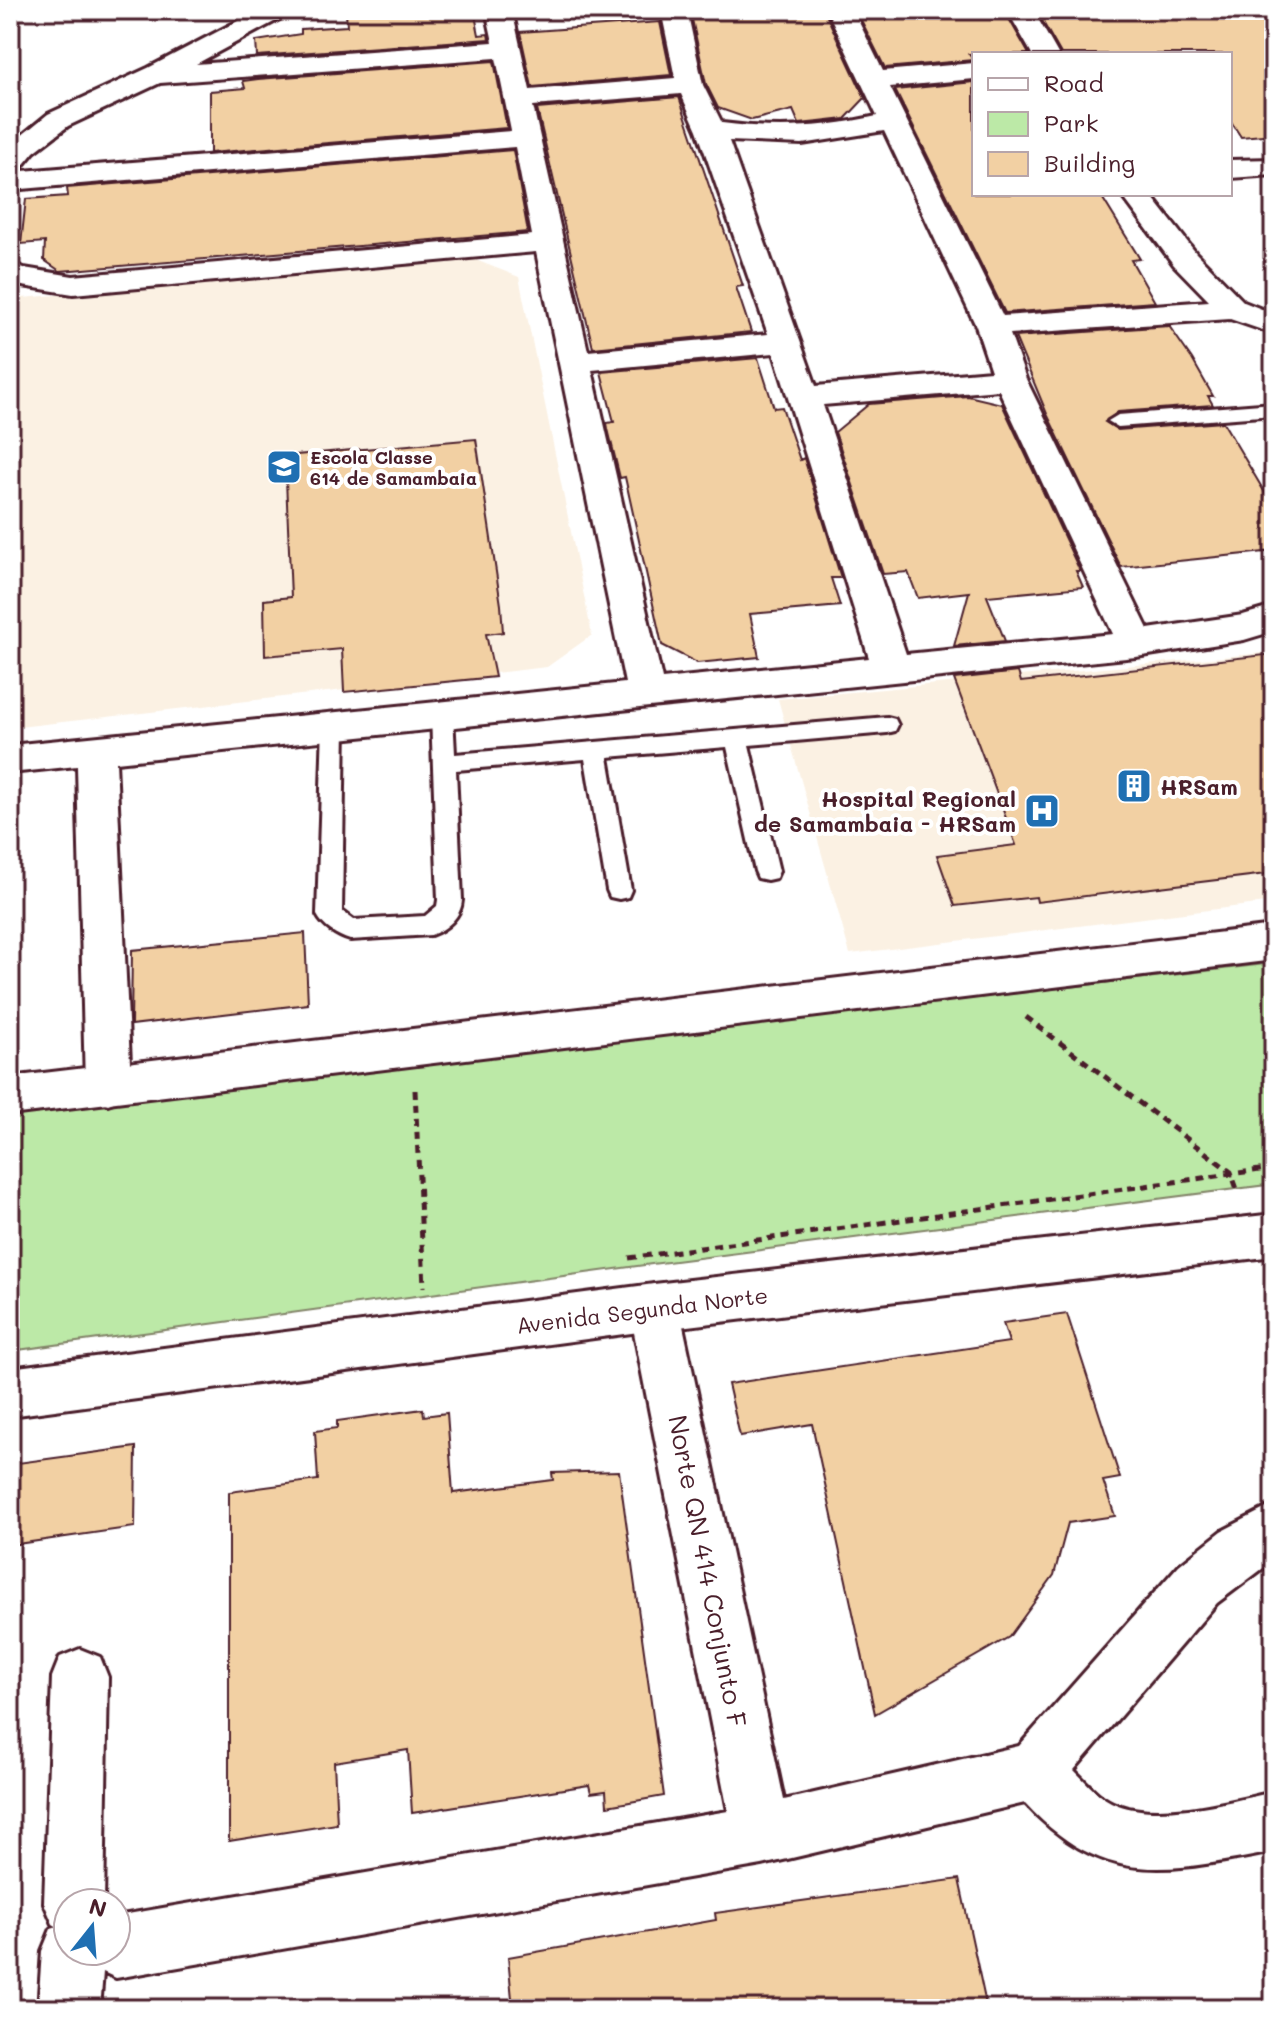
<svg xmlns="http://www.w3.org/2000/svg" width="1284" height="2019" viewBox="0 0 1284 2019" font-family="Mali,sans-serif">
  <rect width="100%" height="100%" fill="#fff"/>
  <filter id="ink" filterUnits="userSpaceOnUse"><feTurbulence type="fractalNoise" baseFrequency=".0125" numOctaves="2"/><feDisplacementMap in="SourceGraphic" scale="16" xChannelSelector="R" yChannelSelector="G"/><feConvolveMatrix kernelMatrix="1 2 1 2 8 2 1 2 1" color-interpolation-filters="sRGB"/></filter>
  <g filter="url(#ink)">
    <!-- built -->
    <path fill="#fbf1e3" d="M 473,259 L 519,277 L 592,635 L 547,667 L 10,728 L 10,299 Z
      M 1274,652 L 1274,902 L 850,954 L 778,699 Z"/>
    <!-- green -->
    <path fill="#bce9a7" stroke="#838469" stroke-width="2" d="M 1274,963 L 1274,1184 L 652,1264 L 10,1351 L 10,1111 Z"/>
    <!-- building -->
    <path fill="#f2d0a3" stroke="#4a1f2b" stroke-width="2" d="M 390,10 L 474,10 L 479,35 L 488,34 L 489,39 L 257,56 L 256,41 L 301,34 L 301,29 L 347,26 L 346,13 Z
      M 690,10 L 824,10 L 865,98 L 845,119 L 819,122 L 799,124 L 793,110 L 752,120 L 718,108 L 706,84 Z
      M 856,10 L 1004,10 L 1029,54 L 969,54 L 973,60 L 885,68 Z
      M 1036,10 L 1264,10 L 1274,22 L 1274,134 L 1241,137 L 1230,120 L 1230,54 L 1061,54 Z
      M 660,22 L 671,75 L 532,87 L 520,32 Z
      M 494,61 L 507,128 L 210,153 L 210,91 L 245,88 L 243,81 L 258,79 Z
      M 974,82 L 974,194 L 1100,194 L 1140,259 L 1131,260 L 1155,302 L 1005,313 L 895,90 Z
      M 679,97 L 743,286 L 736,287 L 751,332 L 593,348 L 537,109 Z
      M 513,150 L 528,232 L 60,271 L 44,260 L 45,242 L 21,244 L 26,199 L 68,196 L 67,188 Z
      M 1169,326 L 1192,359 L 1213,396 L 1208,396 L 1213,405 L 1118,412 L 1105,422 L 1118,430 L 1223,422 L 1274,508 L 1274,551 L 1121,567 L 1047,414 L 1015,337 Z
      M 758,358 L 774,408 L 782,407 L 800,460 L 804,458 L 841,578 L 831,578 L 840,606 L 750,614 L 759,657 L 697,663 L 662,645 L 625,477 L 620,478 L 608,429 L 607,423 L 614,422 L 601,372 Z
      M 968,396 L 1002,404 L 1080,571 L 1076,571 L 1083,587 L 987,596 L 1005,641 L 954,646 L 969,592 L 918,598 L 908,572 L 883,574 L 835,432 L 869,404 Z
      M 476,439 L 501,605 L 503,632 L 486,634 L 495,677 L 344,692 L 342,649 L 265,656 L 264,600 L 291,597 L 285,456 Z
      M 1274,654 L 1274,873 L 1037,902 L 1036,897 L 955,906 L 937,855 L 1016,845 L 954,679 L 1018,672 L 1021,682 Z
      M 305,933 L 308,1004 L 131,1025 L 132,950 Z
      M 1067,1314 L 1120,1478 L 1103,1481 L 1115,1516 L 1068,1523 L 1054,1575 L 1009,1637 L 875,1714 L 812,1424 L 740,1436 L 728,1384 L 1009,1342 L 1003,1323 Z
      M 423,1409 L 424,1416 L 447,1413 L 453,1493 L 553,1480 L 552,1473 L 619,1471 L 664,1796 L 607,1806 L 606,1791 L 591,1793 L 589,1785 L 412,1813 L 408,1750 L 334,1762 L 337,1824 L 229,1841 L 229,1492 L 318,1480 L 315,1431 L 337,1428 L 337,1421 Z
      M 136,1447 L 135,1527 L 10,1545 L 10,1464 Z
      M 959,1879 L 987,2009 L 513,2009 L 508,1957 L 716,1920 L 715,1913 Z"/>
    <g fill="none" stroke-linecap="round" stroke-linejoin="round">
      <defs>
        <path id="service" d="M 1274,403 L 1274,415 L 1118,427 L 1108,421 L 1118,415 Z
          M 442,707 L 450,709 L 453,715 L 455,754 L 887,717 L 895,719 L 898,725 L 895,731 L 887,733 L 749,745 L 779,871 L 776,878 L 767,880 L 758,878 L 755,871 L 727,747 L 608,757 L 631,890 L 628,897 L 619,899 L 610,897 L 607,890 L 585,759 L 456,770 L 462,900 C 461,917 447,929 431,935 L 350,940 C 337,936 323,927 317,915 L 323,725 L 326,719 L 342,719 L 345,725 L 342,911 L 354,920 L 425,916 L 437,906 L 438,900 L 431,715 L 434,709 Z"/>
        <path id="minor" d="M 259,10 L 291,10 L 287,15 L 196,64 L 493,42 L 486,10 L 512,10 L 530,90 L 675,78 L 661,10 L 687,10 L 703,85 L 722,123 C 774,130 825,128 877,116 L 827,10 L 853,10 L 883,71 L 974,63 L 974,79 L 890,87 L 1003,316 L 1209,301 L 1174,265 L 1121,194 L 1150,194 L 1196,253 L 1244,302 L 1274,314 L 1274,334 L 1230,319 L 1010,334 L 1026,379 L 1148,629 L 1243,615 L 1274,606 L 1274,631 L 1244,640 L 1136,657 L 116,762 L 131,1085 L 124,1098 L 108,1104 L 92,1098 L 85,1085 L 77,766 L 10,773 L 10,745 L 625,683 L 536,252 L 73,294 L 10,284 L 10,262 L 24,268 L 73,276 L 532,235 L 515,147 L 10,190 L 10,172 L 511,131 L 496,58 L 160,83 L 68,126 L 34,152 L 20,169 L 10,171 L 10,145 L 48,114 L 148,68 ZM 681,94 L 697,130 L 768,334 L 588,351 L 533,106 ZM 884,131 L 976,326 L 991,371 L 816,386 L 729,141 L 802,144 ZM 774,353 L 869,658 L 662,679 L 592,370 ZM 999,390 L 1113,634 L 906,654 L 823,405 Z
          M 1007,10 L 1033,10 L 1058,54 L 1032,54 Z
          M 1274,159 L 1274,175 L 1230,178 L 1230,160 Z
          M 654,1284 L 672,1291 L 679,1307 L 784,1800 L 1019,1746 L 1179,1565 L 1222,1531 L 1274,1504 L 1274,1560 L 1217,1603 L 1074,1770 C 1087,1783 1100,1799 1118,1805 C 1162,1821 1230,1801 1274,1792 L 1274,1852 C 1169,1871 1105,1890 1025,1803 L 762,1865 L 116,1978 L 103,1972 L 100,2009 L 38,2009 L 42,1951 L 51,1929 L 58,1927 L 53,1924 L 44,1903 L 52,1677 L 60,1657 L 80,1649 L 100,1657 L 108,1677 L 104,1903 L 68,1903 L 68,1951 L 116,1951 L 116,1916 L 728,1811 L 629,1307 L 636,1291 Z"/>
        <path id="secondary" d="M 1274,926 L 1274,960 L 10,1115 L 10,1077 Z
          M 1274,1214 L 1274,1256 L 654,1330 L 10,1416 L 10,1368 L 654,1284 Z"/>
      </defs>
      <!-- service casing -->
      <use href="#service" stroke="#4a1f2b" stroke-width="6"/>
      <!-- minor casing -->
      <use href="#minor" stroke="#4a1f2b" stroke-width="6"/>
      <!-- secondary casing -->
      <use href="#secondary" stroke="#4a1f2b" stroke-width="6"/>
      <!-- path -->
      <path stroke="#4a1f2b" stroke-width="5" stroke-dasharray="8 6" stroke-linecap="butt" d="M 1026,1017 L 1231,1172 L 1238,1192
        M 415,1090 L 424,1287
        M 629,1258 L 1274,1168"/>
      <!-- service -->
      <use href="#service" fill="#fff" fill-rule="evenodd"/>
      <!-- minor -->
      <use href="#minor" fill="#fff" fill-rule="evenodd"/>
      <!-- secondary -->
      <use href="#secondary" fill="#fff" fill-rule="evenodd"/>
    </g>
  </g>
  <!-- icons -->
  <defs>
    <symbol id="school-square" viewBox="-11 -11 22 22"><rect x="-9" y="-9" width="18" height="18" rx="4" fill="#1f6fb2" stroke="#fff"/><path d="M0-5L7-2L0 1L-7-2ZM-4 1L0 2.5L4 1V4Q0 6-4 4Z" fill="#fff"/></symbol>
    <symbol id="building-square" viewBox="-11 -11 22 22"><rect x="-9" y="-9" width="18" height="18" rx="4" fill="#1f6fb2" stroke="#fff"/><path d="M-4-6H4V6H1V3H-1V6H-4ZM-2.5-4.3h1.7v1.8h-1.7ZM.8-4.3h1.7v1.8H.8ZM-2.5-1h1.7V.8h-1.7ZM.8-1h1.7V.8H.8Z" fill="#fff"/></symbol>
    <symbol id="hospital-square" viewBox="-11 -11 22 22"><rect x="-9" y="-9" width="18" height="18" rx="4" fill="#1f6fb2" stroke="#fff"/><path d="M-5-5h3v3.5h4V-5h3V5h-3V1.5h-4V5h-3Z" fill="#fff"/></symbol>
  </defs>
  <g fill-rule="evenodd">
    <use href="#school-square" x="264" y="447" width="40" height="40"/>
    <use href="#building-square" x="1114" y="766" width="40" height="40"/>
    <use href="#hospital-square" x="1022" y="791" width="40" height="40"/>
  </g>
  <g text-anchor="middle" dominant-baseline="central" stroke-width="8" stroke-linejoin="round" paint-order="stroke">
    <!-- far-poi labels -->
    <g font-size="18" font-weight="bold" fill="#4a1f2b" stroke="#fff" text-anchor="start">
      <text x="310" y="457">Escola Classe<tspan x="310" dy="21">614 de Samambaia</tspan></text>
    </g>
    <!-- poi labels -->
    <g font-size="22" font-weight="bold" fill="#4a1f2b" stroke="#fff" text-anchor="start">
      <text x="1160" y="786">HRSam</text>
      <text x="1016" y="798" text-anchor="end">Hospital Regional<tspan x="1016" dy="25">de Samambaia - HRSam</tspan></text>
    </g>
    <!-- street labels -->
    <g font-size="22" fill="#4a1f2b" stroke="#fff">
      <text transform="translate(642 1310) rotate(-7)">Avenida Segunda Norte</text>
    </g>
    <!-- near-street labels -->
    <g font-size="26" fill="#4a1f2b" stroke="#fff">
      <text transform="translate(708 1571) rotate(79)">Norte QN 414 Conjunto F</text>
    </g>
  </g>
  <!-- margin -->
  <rect width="1284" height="2019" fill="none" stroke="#fff" stroke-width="40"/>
  <rect x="20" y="20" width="1244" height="1979" fill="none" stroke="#4a1f2b" stroke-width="3" filter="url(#ink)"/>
  <!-- legend -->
  <rect x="972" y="52" width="260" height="144" fill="#ffffff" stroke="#b7a5aa" stroke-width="2"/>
  <rect x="988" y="78" width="40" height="12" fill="#ffffff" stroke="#b7a5aa" stroke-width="2"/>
  <text x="1044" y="92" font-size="24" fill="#4a1f2b">Road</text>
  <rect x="988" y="112" width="40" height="24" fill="#bce9a7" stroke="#b7a5aa" stroke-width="2"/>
  <text x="1044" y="132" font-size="24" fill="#4a1f2b">Park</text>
  <rect x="988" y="152" width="40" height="24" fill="#f2d0a3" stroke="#b7a5aa" stroke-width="2"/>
  <text x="1044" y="172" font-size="24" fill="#4a1f2b">Building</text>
  <!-- north arrow -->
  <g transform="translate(92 1927) rotate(17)"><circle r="38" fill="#ffffff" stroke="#b7a5aa" stroke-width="2"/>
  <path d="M0-6L14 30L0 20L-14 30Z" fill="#1f6fb2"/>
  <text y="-12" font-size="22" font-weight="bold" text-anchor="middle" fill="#4a1f2b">N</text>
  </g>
</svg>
